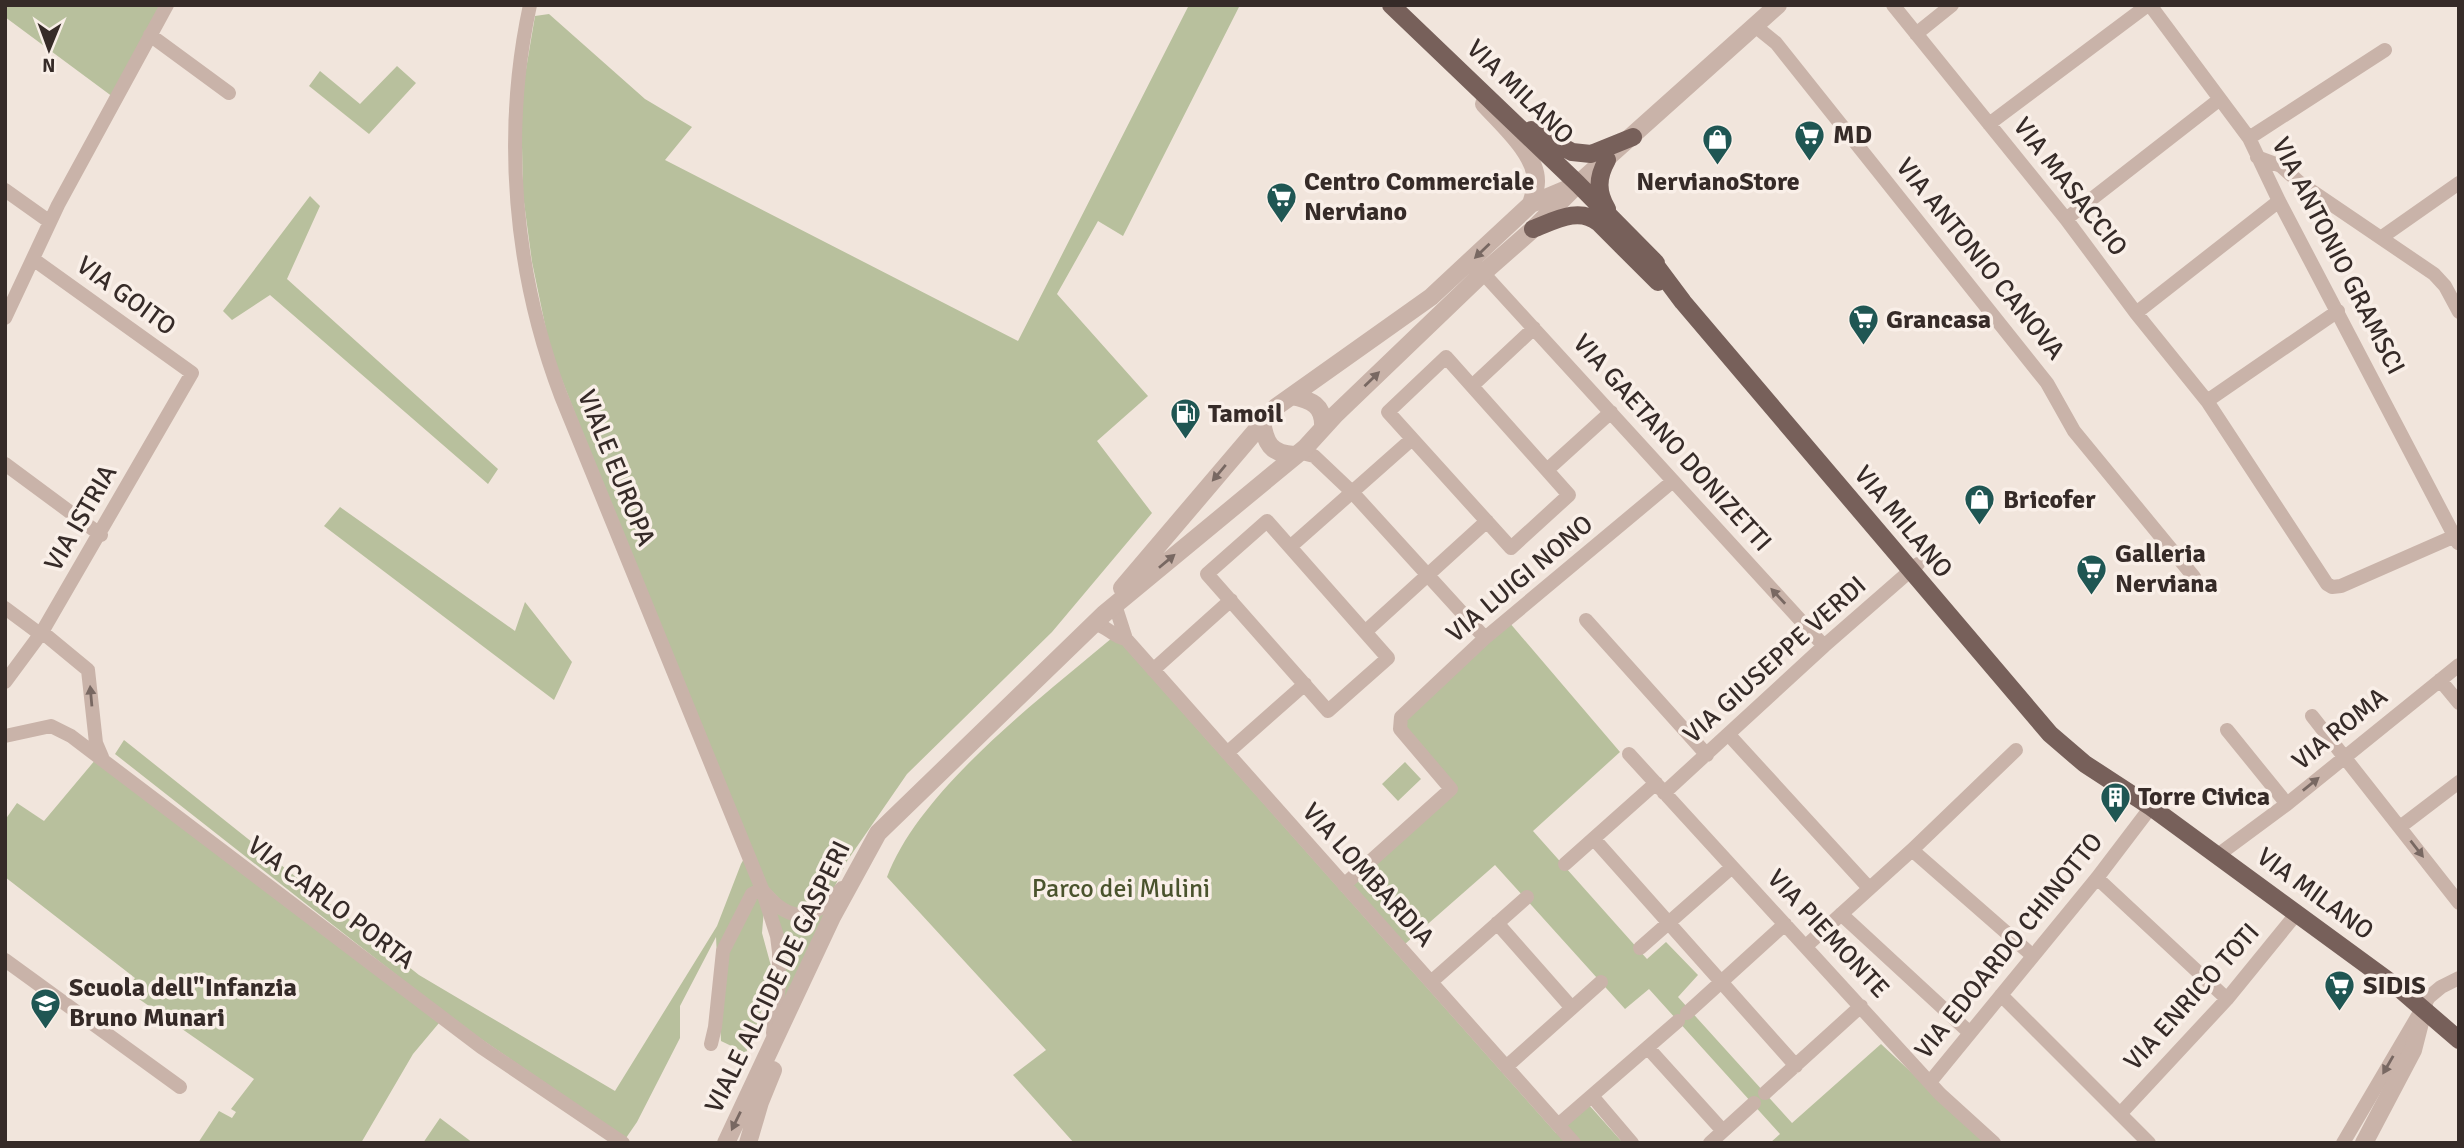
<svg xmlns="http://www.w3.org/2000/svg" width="2464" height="1148" viewBox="0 0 2464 1148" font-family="Signika,sans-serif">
  <rect width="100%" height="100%" fill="#f1e5dc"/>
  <!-- green -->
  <path fill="#b8c09d" d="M 5,5 L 163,5 L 113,97 L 5,17 Z
    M 1189,5 L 1240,5 L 1123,236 L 1098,221 L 1057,294 L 1148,396 L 1097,441 L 1152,513 L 1052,632 L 907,774 L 847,861 L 834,888 L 815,908 L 788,908 L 766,885 L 762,933 L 774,977 L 746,1053 L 721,1041 L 716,937 L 680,1006 L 680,1038 L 637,1122 L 626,1138 L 459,1024 L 115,754 L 124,740 L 419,975 L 615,1091 L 717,926 L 741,864 L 750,848 L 605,491 L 550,349 L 532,262 L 523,195 L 521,99 L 535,16 L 549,14 L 645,99 L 692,127 L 665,160 L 1018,341 Z
    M 397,66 L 416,83 L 369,134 L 309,86 L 320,71 L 360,104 Z
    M 310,196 L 320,206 L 287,279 L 498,469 L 488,484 L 270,295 L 232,320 L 223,311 Z
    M 340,507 L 515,631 L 525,602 L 572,662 L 554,700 L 324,526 Z
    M 1509,622 L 1620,752 L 1533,831 L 1647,959 L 1666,942 L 1698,975 L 1678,997 L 1792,1123 L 1881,1044 L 1987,1143 L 1770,1143 L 1780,1134 L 1649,989 L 1625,1009 L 1495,865 L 1405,944 L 1349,884 L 1456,788 L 1406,728 L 1406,719 Z
    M 1112,638 L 1122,644 L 1556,1133 L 1589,1105 L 1623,1143 L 1074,1143 L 1013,1075 L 1046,1050 L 887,877 C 920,789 1041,698 1112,638 Z
    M 96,759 L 439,1023 L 413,1054 L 361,1143 L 198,1143 L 219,1111 L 232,1118 L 236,1112 L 231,1109 L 254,1079 L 126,990 L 135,978 L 5,877 L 5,820 L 17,803 L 44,821 Z
    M 1405,762 L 1421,779 L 1398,801 L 1382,784 Z
    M 826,911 L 782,1009 L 776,913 L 795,921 Z
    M 440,1118 L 473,1143 L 423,1143 Z"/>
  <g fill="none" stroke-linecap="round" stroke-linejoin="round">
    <!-- minor -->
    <path stroke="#c9b3a9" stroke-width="14" d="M 530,5 C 502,134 514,273 561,396 L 762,889 L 777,936 L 779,952 L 779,986 L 773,1033
      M 1893,5 L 2066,219 L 2136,313 L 2207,401 L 2327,584 L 2332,587 L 2341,586 L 2455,536
      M 2150,5 L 2249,138 L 2279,201 L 2458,543
      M 1755,26 L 1776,43 L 2047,383 L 2074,431 L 2194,577
      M 1916,34 L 1952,5
      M 150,35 L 229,93
      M 1989,124 L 2148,5
      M 2249,138 L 2385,50
      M 2257,157 L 2281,166 L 2300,183 L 2434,274 L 2445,286 L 2459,312
      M 5,190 L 50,222
      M 2066,219 L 2220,99
      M 2382,237 L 2459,183
      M 1483,273 L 1824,646
      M 2136,313 L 2279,201
      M 5,318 L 58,205 L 167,5
      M 1446,357 L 1569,495 L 1511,548 L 1388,412 Z
      M 1472,386 L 1534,328
      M 2207,401 L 2338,311
      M 1298,452 L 1314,456 L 1352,492 L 1485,638
      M 5,464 L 101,535
      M 1547,470 L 1611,412
      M 1267,521 L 1388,658 L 1328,711 L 1207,574 Z
      M 1290,547 L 1412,439
      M 1115,605 L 1126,639 L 1574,1143
      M 5,608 L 36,631 L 42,632 L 88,670 L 96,743 L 102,757
      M 1586,620 L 1707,755
      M 1094,624 C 1107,625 1112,637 1126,639
      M 1365,632 L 1487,521
      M 1153,670 L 1231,600
      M 2440,680 L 2459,703
      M 5,682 L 42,632 L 192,373 L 33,259
      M 2312,716 L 2459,903
      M 2227,730 L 2287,804
      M 1729,735 L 1869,888
      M 5,736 L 51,726 L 71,736 L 481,1047 L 623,1143
      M 1227,753 L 1305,684
      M 1629,754 L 1940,1094 L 1994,1143
      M 1664,793 L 1824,646 L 1918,564
      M 2400,827 L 2459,782
      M 1594,839 L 1796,1066
      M 1912,850 L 2033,956
      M 2218,855 L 2287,804 L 2459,665
      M 1565,864 L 1656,783
      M 2097,878 L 2227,999
      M 1344,885 L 1451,789 L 1400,729 L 1401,717 L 1485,638 L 1673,481
      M 765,893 C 793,927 817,918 842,888
      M 1841,914 L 1970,1033
      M 1497,923 L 1572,1008
      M 1806,946 L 1912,850 L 2016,750
      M 1640,948 L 1732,867
      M 5,960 L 180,1087
      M 1431,982 L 1527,897
      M 2001,995 L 2149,1143
      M 1687,1013 L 1785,924
      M 711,1044 L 715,1027 L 723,951 L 752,894 L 762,889
      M 1648,1048 L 1723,1131
      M 1506,1067 L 1601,982
      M 1930,1082 L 2097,878 L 2151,807
      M 1765,1093 L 1861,1006
      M 1592,1096 L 1632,1143
      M 2121,1113 L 2227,999 L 2297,913
      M 1558,1125 L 1678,1021
      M 1710,1143 L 1754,1103
      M 2343,1143 L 2429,997 L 2441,987 L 2459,978"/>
    <!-- tertiary -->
    <path stroke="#c9b3a9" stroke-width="18" d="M 1484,104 C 1501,123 1537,154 1536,182 C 1536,189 1533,197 1531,204
      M 1292,396 C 1311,400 1324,405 1323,427
      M 1262,421 C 1265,443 1271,454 1294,455
      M 1122,588 L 1276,407 L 1431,297 L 1531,204 L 1569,188
      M 726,1143 L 832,917 L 878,833 L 1104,614 L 1305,448 L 1336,414 L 1483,273 L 1533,229 L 1578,184 L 1778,5
      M 748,1143 L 760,1102 L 773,1070
      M 2364,1143 L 2413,1050 L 2424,1007"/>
    <!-- primary -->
    <path stroke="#77605a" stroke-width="18" d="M 1391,5 L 1578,184 L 1656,263
      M 1531,130 L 1572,152 L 1591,154 L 1633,137
      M 1607,160 C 1597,178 1597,192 1607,209
      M 1533,229 C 1554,221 1579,206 1599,223 L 1658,282
      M 1648,255 L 1683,302 L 2050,734 L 2085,764 L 2151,807 L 2401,990 L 2459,1040"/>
  </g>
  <!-- one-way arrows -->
  <defs><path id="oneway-solid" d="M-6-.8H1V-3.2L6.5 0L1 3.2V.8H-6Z" transform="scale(1.75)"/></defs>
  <g fill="#786862">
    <use href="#oneway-solid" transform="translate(1482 251) rotate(136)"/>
    <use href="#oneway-solid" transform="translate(1372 379) rotate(-44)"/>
    <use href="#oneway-solid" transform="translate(1219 473) rotate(130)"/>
    <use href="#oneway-solid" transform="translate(1167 561) rotate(-40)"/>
    <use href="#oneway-solid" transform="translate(1778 596) rotate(-133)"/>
    <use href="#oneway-solid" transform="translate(91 696) rotate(-95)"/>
    <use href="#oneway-solid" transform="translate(2311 784) rotate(-39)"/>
    <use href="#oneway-solid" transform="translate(2417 849) rotate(52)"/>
    <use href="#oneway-solid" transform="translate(2388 1065) rotate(120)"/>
    <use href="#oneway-solid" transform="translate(736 1121) rotate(116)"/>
  </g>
  <!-- icons -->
  <defs>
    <symbol id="supermarket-pin" viewBox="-11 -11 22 30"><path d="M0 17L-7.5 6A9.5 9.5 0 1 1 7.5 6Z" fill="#1f5653" stroke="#f9efe8"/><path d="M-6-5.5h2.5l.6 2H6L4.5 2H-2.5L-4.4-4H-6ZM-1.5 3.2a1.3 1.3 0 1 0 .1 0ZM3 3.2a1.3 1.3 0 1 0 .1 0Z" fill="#fff"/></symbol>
    <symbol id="shop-pin" viewBox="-11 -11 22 30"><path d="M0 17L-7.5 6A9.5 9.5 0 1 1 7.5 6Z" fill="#1f5653" stroke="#f9efe8"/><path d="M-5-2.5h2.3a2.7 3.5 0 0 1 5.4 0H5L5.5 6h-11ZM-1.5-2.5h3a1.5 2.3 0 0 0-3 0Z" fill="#fff"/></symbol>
    <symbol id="fuel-pin" viewBox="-11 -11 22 30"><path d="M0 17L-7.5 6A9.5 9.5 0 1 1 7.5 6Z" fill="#1f5653" stroke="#f9efe8"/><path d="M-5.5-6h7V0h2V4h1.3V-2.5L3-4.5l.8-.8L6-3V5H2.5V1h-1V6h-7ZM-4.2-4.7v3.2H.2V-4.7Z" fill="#fff"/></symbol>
    <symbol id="building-pin" viewBox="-11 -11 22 30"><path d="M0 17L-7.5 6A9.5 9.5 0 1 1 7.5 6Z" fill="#1f5653" stroke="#f9efe8"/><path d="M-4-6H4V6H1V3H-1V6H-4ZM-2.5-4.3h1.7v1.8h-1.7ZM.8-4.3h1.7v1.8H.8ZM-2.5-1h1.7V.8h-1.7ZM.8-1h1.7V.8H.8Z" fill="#fff"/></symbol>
    <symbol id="school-pin" viewBox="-11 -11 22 30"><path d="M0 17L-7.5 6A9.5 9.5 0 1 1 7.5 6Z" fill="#1f5653" stroke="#f9efe8"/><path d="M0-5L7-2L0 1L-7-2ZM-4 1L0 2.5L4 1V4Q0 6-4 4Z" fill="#fff"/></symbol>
  </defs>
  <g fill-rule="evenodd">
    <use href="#supermarket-pin" x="1792" y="118" width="35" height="47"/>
    <use href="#shop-pin" x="1700" y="122" width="35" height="47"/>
    <use href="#supermarket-pin" x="1264" y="180" width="35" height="47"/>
    <use href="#supermarket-pin" x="1846" y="302" width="35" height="47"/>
    <use href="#fuel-pin" x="1168" y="396" width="35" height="47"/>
    <use href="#shop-pin" x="1962" y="482" width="35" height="47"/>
    <use href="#supermarket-pin" x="2074" y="552" width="35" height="47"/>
    <use href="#building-pin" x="2098" y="780" width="35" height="47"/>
    <use href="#supermarket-pin" x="2322" y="968" width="35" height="47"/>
    <use href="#school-pin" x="28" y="986" width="35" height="47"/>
  </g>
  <g text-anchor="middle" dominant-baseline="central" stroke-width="7" stroke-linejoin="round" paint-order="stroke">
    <!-- street labels -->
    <g font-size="26" fill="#362b28" stroke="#f9efe8">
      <text transform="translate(1520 92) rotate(44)">VIA MILANO</text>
      <text transform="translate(2070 187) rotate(52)">VIA MASACCIO</text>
      <text transform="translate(2338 256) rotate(63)">VIA ANTONIO GRAMSCI</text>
      <text transform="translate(1980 259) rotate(51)">VIA ANTONIO CANOVA</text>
      <text transform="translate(126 296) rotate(36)">VIA GOITO</text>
      <text transform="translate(1672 443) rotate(48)">VIA GAETANO DONIZETTI</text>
      <text transform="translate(616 468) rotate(68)">VIALE EUROPA</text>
      <text transform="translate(81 518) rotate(-60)">VIA ISTRIA</text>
      <text transform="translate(1903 522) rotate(50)">VIA MILANO</text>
      <text transform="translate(1520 579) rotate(-40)">VIA LUIGI NONO</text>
      <text transform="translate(1775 660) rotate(-42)">VIA GIUSEPPE VERDI</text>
      <text transform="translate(2340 729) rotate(-39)">VIA ROMA</text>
      <text transform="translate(1368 875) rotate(48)">VIA LOMBARDIA</text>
      <text transform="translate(2315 894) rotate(36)">VIA MILANO</text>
      <text transform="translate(331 903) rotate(37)">VIA CARLO PORTA</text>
      <text transform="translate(1828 934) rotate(47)">VIA PIEMONTE</text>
      <text transform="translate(2009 946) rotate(-51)">VIA EDOARDO CHINOTTO</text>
      <text transform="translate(778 977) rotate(-64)">VIALE ALCIDE DE GASPERI</text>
      <text transform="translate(2192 997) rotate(-48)">VIA ENRICO TOTI</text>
    </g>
    <!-- poi labels -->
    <g font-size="26" font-weight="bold" fill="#362b28" stroke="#f9efe8" text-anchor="start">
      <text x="1833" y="135">MD</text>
      <text x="1304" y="182">Centro Commerciale<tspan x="1304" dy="30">Nerviano</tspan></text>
      <text x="1718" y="182" text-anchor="middle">NervianoStore</text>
      <text x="1886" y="320">Grancasa</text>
      <text x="1208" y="414">Tamoil</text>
      <text x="2003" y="500">Bricofer</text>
      <text x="2115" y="554">Galleria<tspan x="2115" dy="30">Nerviana</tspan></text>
      <text x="2138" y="797">Torre Civica</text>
      <text x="2363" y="986">SIDIS</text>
      <text x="69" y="988">Scuola dell"Infanzia<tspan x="69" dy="30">Bruno Munari</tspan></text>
    </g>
    <!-- park labels -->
    <g font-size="26" fill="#4a532d" stroke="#f9efe8">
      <text x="1121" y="889">Parco dei Mulini</text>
    </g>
  </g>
  <!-- border -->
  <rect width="2464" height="1148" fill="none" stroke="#362b28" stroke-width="14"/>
  <!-- north arrow -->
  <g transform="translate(49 49) rotate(181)" stroke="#f9efe8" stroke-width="5" paint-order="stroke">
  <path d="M0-5L12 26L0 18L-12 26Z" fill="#362b28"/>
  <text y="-10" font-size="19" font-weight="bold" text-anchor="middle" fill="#362b28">N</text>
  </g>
</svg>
